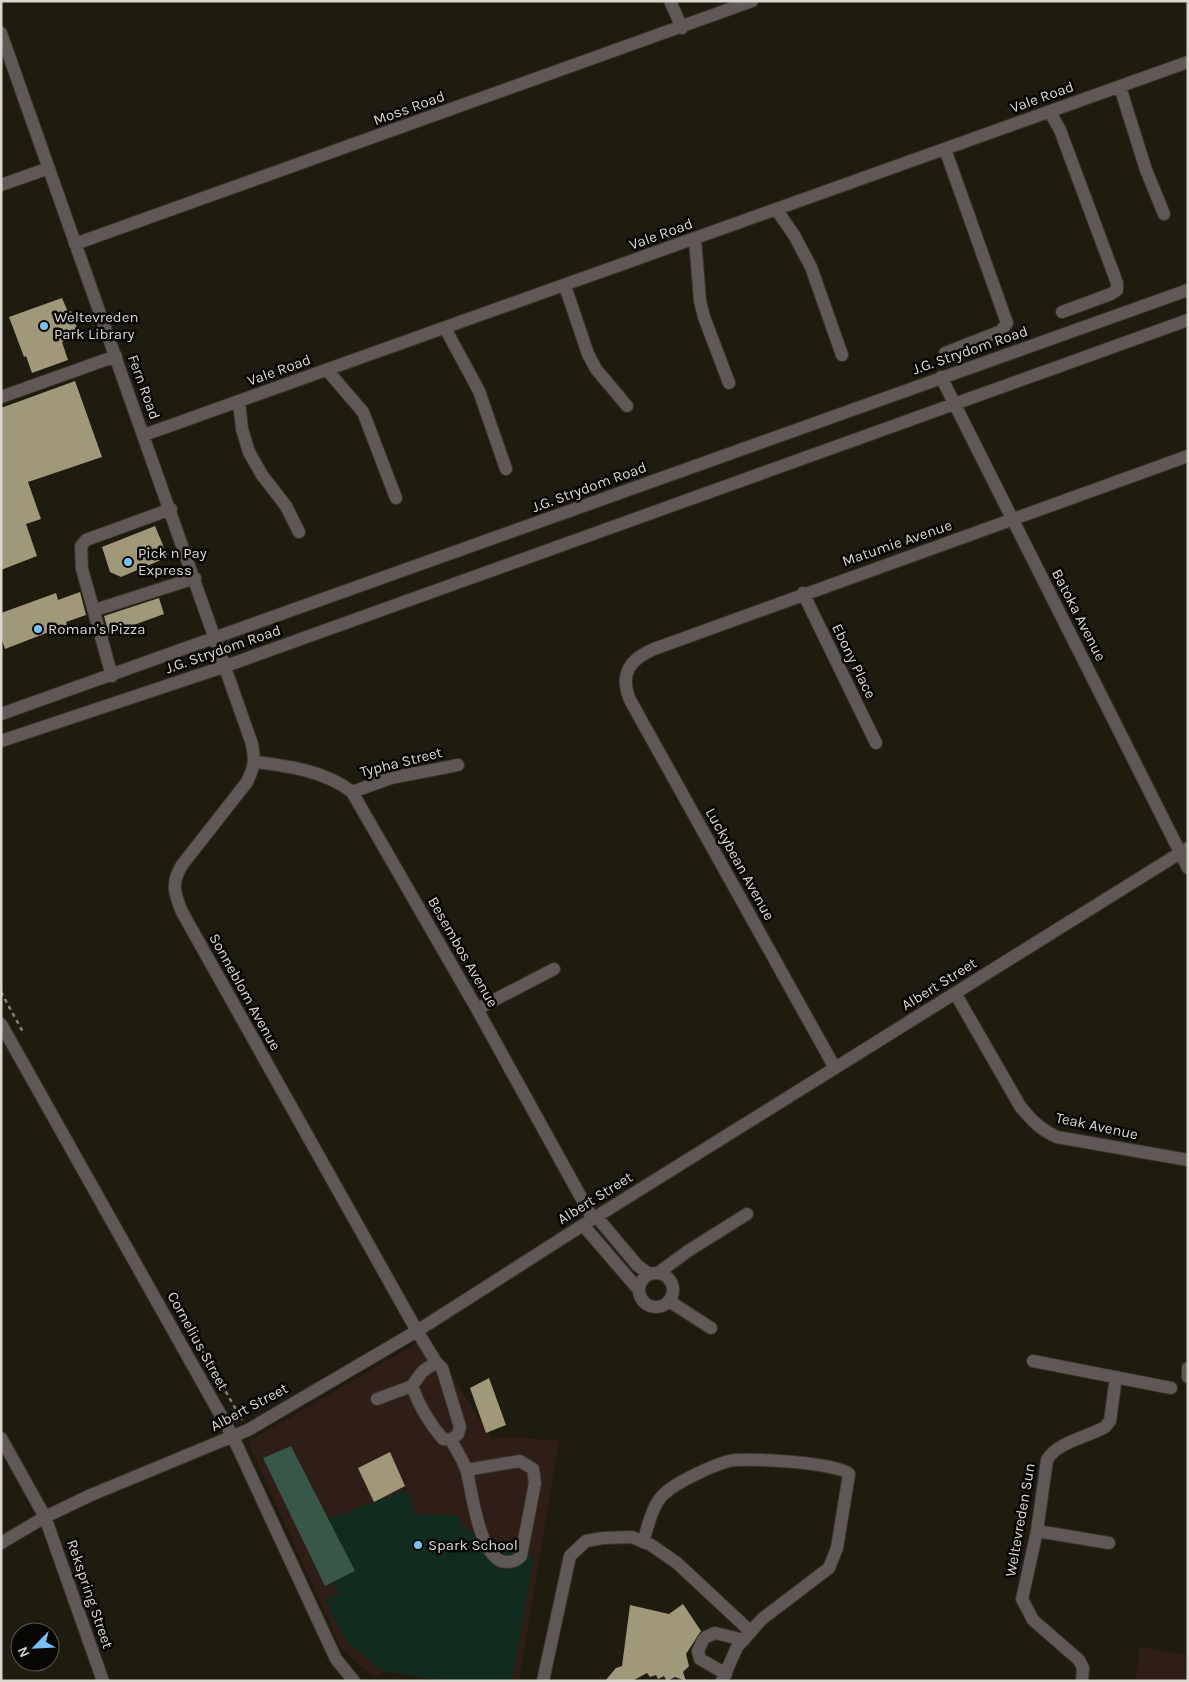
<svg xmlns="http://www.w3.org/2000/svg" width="1189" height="1682" viewBox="0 0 1189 1682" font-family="Karla,sans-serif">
  <rect width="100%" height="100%" fill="#1e1b0f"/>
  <!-- education -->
  <path fill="#2f1d17" d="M 427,1337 L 491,1437 L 559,1440 L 519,1681 L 440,1681 L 385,1671 L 373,1677 L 341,1648 L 248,1442 Z
    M 1140,1646 L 1188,1656 L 1188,1681 L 1135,1681 Z"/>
  <!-- green -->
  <path fill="#122b1f" d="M 406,1490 L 416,1514 L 459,1516 L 462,1527 L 534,1556 L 512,1681 L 444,1681 L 385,1671 L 376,1666 L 346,1640 L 325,1600 L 339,1594 L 307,1527 Z"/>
  <!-- forest -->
  <path fill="#385748" d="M 291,1446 L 355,1571 L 325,1586 L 263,1458 Z"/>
  <!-- building -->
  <path fill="#a09979" d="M 62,298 L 68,312 L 71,311 L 80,336 L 62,342 L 68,360 L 32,373 L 26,356 L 24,357 L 9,317 Z
    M 75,381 L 102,457 L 28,482 L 41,519 L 26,524 L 37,556 L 1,570 L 1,408 Z
    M 155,526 L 168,557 L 121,577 L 110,572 L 102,547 Z
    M 80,592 L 86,615 L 66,622 L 67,625 L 5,649 L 1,637 L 1,613 L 56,593 L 58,600 Z
    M 159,598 L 164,614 L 109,634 L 104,616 Z
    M 489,1378 L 506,1425 L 486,1433 L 470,1388 Z
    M 390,1452 L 405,1486 L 374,1502 L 358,1468 Z
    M 683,1604 L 701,1631 L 686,1654 L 689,1666 L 683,1672 L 686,1681 L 675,1677 L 667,1681 L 664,1676 L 658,1679 L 656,1675 L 650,1677 L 647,1673 L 632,1681 L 605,1681 L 616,1668 L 622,1666 L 630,1605 L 669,1614 Z"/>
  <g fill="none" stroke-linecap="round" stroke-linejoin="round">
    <defs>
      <path id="minor" d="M 670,1 L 682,28
        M 1,33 L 252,744 C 255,762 255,765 247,782 L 182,865 C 171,883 174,893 182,912 L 417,1331 L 436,1362 L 442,1368 L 460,1427 L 458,1434 L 451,1440 L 443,1439 C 429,1423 419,1406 412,1386
        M 1120,87 L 1146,170 L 1164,214
        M 1050,112 L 1060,130 L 1117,283 L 1117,290 L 1111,294 L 1062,312
        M 1,185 L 49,168
        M 776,209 L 794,235 L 811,267 L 842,355
        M 695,239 L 700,301 L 704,317 L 729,383
        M 75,244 L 752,1
        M 565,286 L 588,354 L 596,369 L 627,406
        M 445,328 L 479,391 L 506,469
        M 945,353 L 1001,331 L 1007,323 L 945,149
        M 327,370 L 363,412 L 396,498
        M 941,377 L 1188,868
        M 1,397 L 116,356
        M 239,402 L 242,429 L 249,452 L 262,475 L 286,506 L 299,532
        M 144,435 L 1188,62
        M 803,593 L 876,743
        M 95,610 L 195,578
        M 112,676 L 82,569 L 81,546 L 86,540 L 171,509
        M 1,714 L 1188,290
        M 1,741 L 226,666 L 1188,320
        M 256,762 C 288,766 326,771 352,792 L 477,1009 L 593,1219
        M 352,792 L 391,778 L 458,765
        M 955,993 L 1020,1106 C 1031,1120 1041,1130 1057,1137 L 1188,1160
        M 477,1009 L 554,969
        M 1,1024 L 233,1437 L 336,1659 L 354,1681
        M 835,1068 L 630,700 C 619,674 630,659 654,649 L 1188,456
        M 596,1216 L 637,1265 L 649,1274
        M 583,1225 L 638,1289
        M 658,1273 L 688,1251 L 747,1214
        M639 1290a17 17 0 1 1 34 0a17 17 0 1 1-34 0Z
        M 669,1301 L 711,1328
        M 1033,1361 L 1171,1388
        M 1188,1368 L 1188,1377
        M 377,1399 L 412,1386 L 422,1372 L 436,1362
        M 1,1438 L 45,1517 L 103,1681
        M 451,1440 C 456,1450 464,1461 467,1472 C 472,1492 480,1563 507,1562 C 513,1562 517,1561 521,1556 L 535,1483 L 533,1469 L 520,1461 L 466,1470
        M 1037,1531 L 1109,1543
        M 643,1542 C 648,1527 652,1504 665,1493 C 677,1482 713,1465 729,1461 C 746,1457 841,1463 849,1474 L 837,1548 L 829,1568 L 762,1619 L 737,1647 L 722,1681
        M 1,1543 L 45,1517 L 91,1495 L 248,1430 L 417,1331 L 583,1225 L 1188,848
        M 706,1637 L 715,1633 L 744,1640
        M 703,1640 L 698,1651 L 700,1659 L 726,1674
        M 543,1681 L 570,1556 L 586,1541 L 603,1538 L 632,1537 L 651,1545 L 677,1563 L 751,1632
        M 1082,1681 L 1083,1668 L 1079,1660 L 1033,1620 L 1022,1599 L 1037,1531 L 1047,1460 C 1057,1442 1088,1437 1105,1427 L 1110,1421 L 1116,1377"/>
    </defs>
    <!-- minor casing -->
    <use href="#minor" stroke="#38352a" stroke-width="14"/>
    <!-- path -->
    <path stroke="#848177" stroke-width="2.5" stroke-dasharray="4 4" stroke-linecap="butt" d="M 1,992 L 23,1032
      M 186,1322 L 242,1420"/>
    <!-- minor -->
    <use href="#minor" stroke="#5f5856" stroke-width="12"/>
  </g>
  <!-- markers -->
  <g fill="#79bff8" stroke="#070603" stroke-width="2">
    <circle cx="44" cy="326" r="5"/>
    <circle cx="128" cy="562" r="5"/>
    <circle cx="38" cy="629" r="5"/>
    <circle cx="418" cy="1545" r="5"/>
  </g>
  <g text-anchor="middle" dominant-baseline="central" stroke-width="5" stroke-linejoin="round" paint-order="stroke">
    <!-- street labels -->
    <g font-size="15" fill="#d9d7cf" stroke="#070603">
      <text transform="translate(1042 97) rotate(-20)">Vale Road</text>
      <text transform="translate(409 108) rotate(-20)">Moss Road</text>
      <text transform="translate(661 234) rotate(-20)">Vale Road</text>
      <text transform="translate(970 350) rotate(-19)">J.G. Strydom Road</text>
      <text transform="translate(279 370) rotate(-20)">Vale Road</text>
      <text transform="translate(144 387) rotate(70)">Fern Road</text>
      <text transform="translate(589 487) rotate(-20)">J.G. Strydom Road</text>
      <text transform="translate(897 543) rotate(-19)">Matumie Avenue</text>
      <text transform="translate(1079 615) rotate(63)">Batoka Avenue</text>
      <text transform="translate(223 649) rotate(-19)">J.G. Strydom Road</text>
      <text transform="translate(854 661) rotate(64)">Ebony Place</text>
      <text transform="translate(401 762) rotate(-14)">Typha Street</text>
      <text transform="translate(740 864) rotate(61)">Luckybean Avenue</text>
      <text transform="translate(463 952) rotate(60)">Besembos Avenue</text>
      <text transform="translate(939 984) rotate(-32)">Albert Street</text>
      <text transform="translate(245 992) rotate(61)">Sonneblom Avenue</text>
      <text transform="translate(1097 1126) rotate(12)">Teak Avenue</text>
      <text transform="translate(595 1198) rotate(-32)">Albert Street</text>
      <text transform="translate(198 1341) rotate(61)">Cornelius Street</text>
      <text transform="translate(249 1407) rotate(-28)">Albert Street</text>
      <text transform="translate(1020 1520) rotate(-80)">Weltevreden Sun</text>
      <text transform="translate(90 1594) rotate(71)">Rekspring Street</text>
    </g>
    <!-- poi labels -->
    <g font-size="15" fill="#d9d7cf" stroke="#070603" text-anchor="start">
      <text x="54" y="317">Weltevreden<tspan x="54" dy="17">Park Library</tspan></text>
      <text x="138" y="553">Pick n Pay<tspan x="138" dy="17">Express</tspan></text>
      <text x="48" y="629">Roman's Pizza</text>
      <text x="428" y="1545">Spark School</text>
    </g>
  </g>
  <!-- border -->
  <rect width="1189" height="1682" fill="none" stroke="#d9d7cf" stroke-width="5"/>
  <!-- north arrow -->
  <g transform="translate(35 1647) rotate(246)"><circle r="24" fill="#070603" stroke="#5b5a55"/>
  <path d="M0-4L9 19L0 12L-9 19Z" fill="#79bff8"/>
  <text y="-8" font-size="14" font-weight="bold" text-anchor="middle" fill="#d9d7cf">N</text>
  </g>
</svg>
